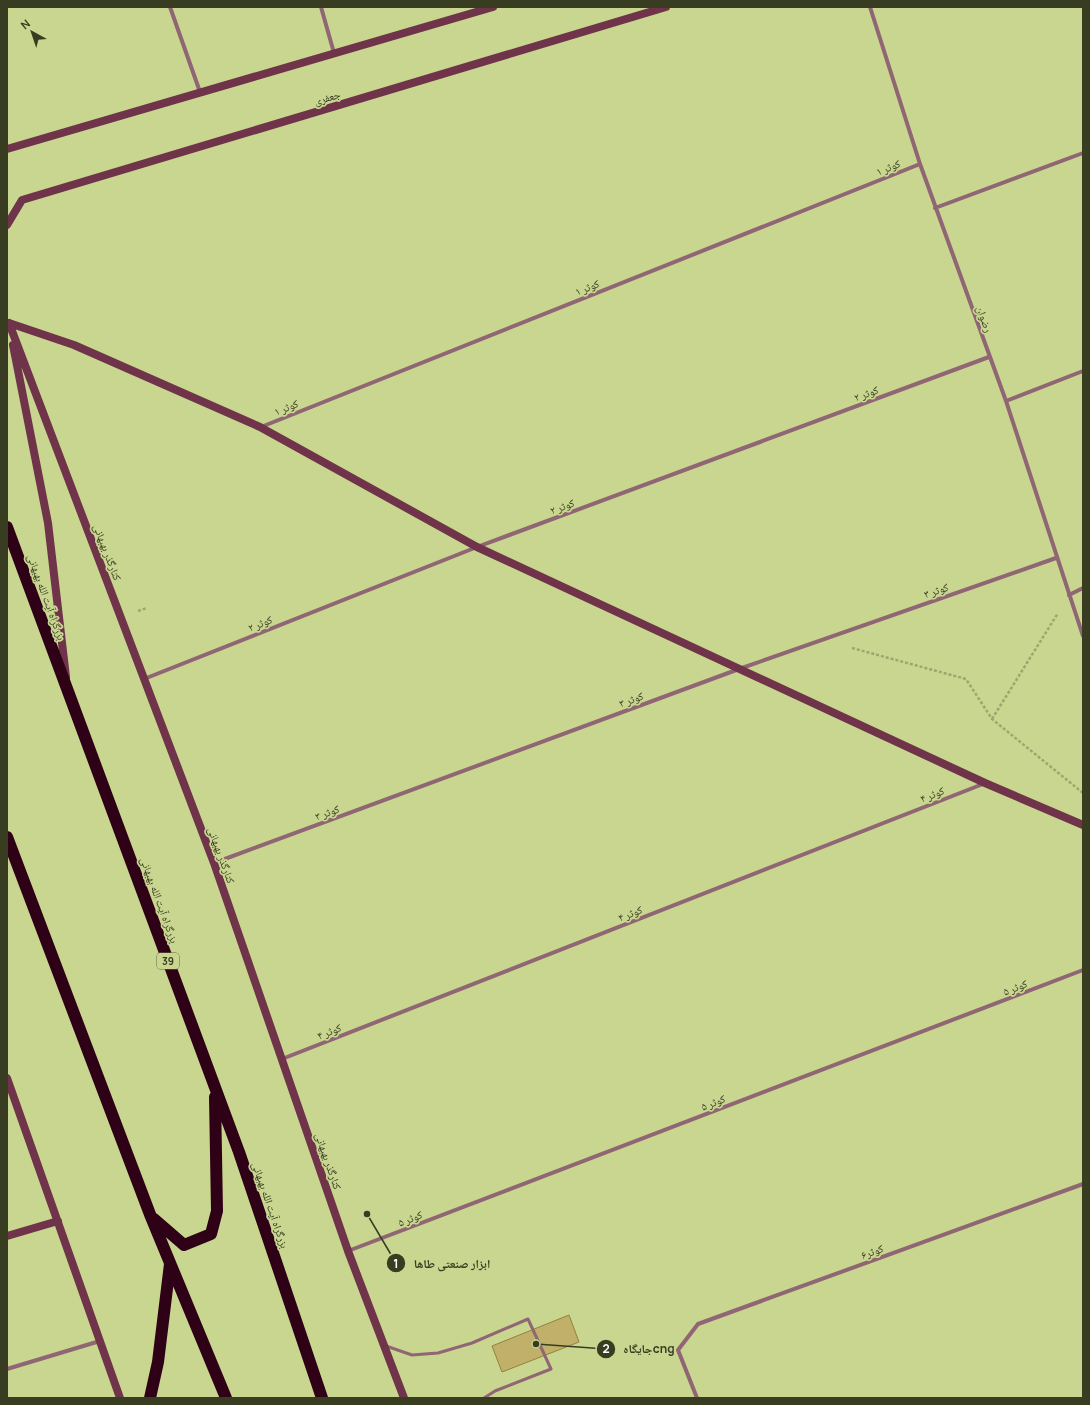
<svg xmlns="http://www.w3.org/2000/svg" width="1090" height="1405" viewBox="0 0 1090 1405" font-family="Manrope,'Noto Naskh Arabic',sans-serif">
  <rect width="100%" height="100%" fill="#c9d690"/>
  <!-- building -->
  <path fill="#c0b06a" stroke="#92823d" d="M 569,1315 L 579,1342 L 502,1372 L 492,1346 Z"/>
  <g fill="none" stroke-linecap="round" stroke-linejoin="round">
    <!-- path -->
    <path stroke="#9ca76e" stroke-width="2.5" stroke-dasharray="3 2" stroke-linecap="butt" d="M 138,611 L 147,608
      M 852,648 L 966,679 L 992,719 L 1083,793
      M 992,719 L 1058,613"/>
    <!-- lane -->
    <path stroke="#906574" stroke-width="3" d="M 386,1346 L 412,1355 L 438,1353 L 472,1343 L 528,1319 L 551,1369 L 495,1391 L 484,1398"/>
    <!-- street -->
    <path stroke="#906574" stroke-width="4" d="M 170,7 L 200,92
      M 321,7 L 334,53
      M 870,7 L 920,164 L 1006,401 L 1083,636
      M 935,208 L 1083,153
      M 1006,401 L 1083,371
      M 261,427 L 920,164
      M 1069,595 L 1083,588
      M 144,679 L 477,547 L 989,357
      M 214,863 L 739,669 L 1056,558
      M 282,1059 L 983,784
      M 348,1251 L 1083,970
      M 7,1369 L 100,1341
      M 697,1398 L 678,1350 L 698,1324 L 1083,1184"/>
    <!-- secondary -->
    <path stroke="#6f334a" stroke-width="8" d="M 7,149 L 493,7
      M 7,225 L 22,200 L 666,7
      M 9,323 L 74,345 L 260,427 L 477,547 L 985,783 L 1083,825
      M 9,323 L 214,863 L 348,1251 L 404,1398
      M 13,345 L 48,523 L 66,677
      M 7,1078 L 120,1398
      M 7,1236 L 58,1221"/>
    <!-- highway -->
    <path stroke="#2f0117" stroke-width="12" d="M 7,527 L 239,1152 L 322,1398
      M 7,837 L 151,1217 L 226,1398
      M 154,1219 L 184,1245 L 211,1234 L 217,1211 L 215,1097
      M 150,1398 L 158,1362 L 170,1264"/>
  </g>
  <g text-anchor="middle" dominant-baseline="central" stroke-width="3.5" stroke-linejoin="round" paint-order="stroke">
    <!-- shield labels -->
    <rect fill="#c9d690" stroke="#646b42" stroke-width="1" x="157" y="953" width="22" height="16" rx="3"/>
    <g font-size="10" font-weight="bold" fill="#383d21">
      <text x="168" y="961">39</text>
    </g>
    <!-- street labels -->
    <g font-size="11" fill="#383d21" stroke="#c9d690">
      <text transform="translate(327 97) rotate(-17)">جعفری</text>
      <text transform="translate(888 167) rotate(-22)">کوثر ۱</text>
      <text transform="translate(587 287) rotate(-22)">کوثر ۱</text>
      <text transform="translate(985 319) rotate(70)">رضوان</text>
      <text transform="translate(866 393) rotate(-20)">کوثر ۲</text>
      <text transform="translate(286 407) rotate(-22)">کوثر ۱</text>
      <text transform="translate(562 506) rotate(-20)">کوثر ۲</text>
      <text transform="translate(108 552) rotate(69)">کنارگذر بهبهانی</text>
      <text transform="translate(936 590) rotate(-19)">کوثر ۳</text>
      <text transform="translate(47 597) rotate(70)">بزرگراه آیت الله بهبهانی</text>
      <text transform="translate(260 623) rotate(-22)">کوثر ۲</text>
      <text transform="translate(631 699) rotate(-20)">کوثر ۳</text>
      <text transform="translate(932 794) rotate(-21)">کوثر ۴</text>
      <text transform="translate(327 812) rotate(-20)">کوثر ۳</text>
      <text transform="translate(222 855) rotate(70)">کنارگذر بهبهانی</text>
      <text transform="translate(160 900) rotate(70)">بزرگراه آیت الله بهبهانی</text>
      <text transform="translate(630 913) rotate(-21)">کوثر ۴</text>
      <text transform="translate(1015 987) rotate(-21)">کوثر ۵</text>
      <text transform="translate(329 1031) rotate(-21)">کوثر ۴</text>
      <text transform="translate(713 1102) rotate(-21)">کوثر ۵</text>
      <text transform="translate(329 1161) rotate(71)">کنارگذر بهبهانی</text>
      <text transform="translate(271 1205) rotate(71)">بزرگراه آیت الله بهبهانی</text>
      <text transform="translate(410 1218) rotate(-21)">کوثر ۵</text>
      <text transform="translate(872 1251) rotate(-20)">کوثر۶</text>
    </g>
  </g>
  <!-- callouts -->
  <path fill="none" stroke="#383d21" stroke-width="1.5" d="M367 1214L396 1263M536 1344L606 1349"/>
  <g fill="#383d21" stroke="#c9d690" stroke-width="1.5">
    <circle cx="367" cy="1214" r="4"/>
    <circle cx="536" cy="1344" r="4"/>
    <circle cx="396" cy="1263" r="10"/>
    <circle cx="606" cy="1349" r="10"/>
  </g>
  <g font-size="12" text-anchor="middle" font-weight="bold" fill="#fff">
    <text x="396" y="1268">1</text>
    <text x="606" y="1353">2</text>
  </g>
  <g font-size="12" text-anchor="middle" font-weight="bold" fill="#383d21" stroke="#c9d690" stroke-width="3.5" stroke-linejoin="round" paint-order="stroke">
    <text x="452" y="1268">ابزار صنعتی طاها</text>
    <text x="649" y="1353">جایگاهcng</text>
  </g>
  <!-- border -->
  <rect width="1090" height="1405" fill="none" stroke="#383d21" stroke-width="16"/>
  <!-- north arrow -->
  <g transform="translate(32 32) rotate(320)" stroke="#c9d690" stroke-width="3" paint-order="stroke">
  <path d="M0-3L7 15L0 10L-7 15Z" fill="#383d21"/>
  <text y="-6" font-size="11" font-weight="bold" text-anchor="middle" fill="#383d21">N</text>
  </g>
</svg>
